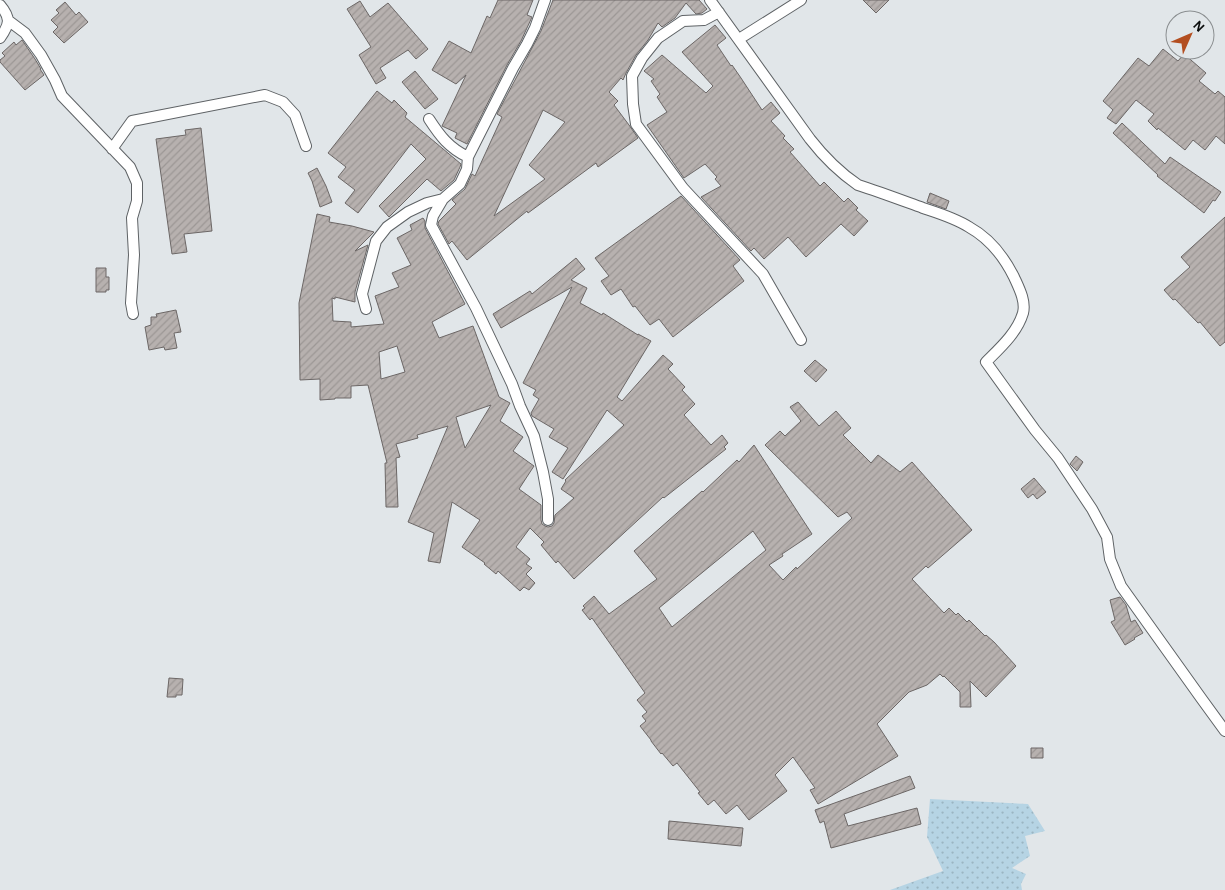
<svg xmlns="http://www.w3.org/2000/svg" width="1225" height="890" viewBox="0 0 1225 890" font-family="'Alegreya Sans',sans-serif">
  <defs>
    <pattern id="grass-dots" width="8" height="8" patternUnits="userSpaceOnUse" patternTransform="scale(1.25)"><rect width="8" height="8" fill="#b6d4e4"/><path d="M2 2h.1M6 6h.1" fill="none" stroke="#9bb5c2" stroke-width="1.8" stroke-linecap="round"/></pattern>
    <pattern id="building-hatch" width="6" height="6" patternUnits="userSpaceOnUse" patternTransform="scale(1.25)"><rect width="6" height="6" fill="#b7b1af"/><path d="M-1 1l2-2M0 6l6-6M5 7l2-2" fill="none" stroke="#9c9795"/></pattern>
  </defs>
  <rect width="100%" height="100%" fill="#e1e6e9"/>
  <!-- grass -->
  <path fill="url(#grass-dots)" d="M 930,799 L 1028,804 L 1045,831 L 1025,836 L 1030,856 L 1012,868 L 1026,874 L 1021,884 L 1022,890 L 890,890 L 943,871 L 927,837 Z"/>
  <!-- building -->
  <path fill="url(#building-hatch)" stroke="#6c6766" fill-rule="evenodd" d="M 498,0 L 533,0 L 527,15 L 532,17 L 521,41 L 507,65 L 467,144 L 455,138 L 457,133 L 442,126 L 466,75 L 456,84 L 432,70 L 449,41 L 471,53 L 487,16 L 490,18 Z
    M 553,0 L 699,0 L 707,9 L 702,13 L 696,14 L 686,3 L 675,18 L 662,27 L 658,23 L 648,40 L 636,55 L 626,73 L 623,80 L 621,78 L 609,92 L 618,101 L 614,105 L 629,125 L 638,138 L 598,167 L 596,163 L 528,213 L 527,211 L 467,260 L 452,241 L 449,244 L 438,224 L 439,221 L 456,204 L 452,200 L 465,189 L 472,174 L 475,176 L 502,117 L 497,114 L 541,31 ZM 543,110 L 565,122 L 529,165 L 545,179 L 494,216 Z
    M 863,0 L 889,0 L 876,13 Z
    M 360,1 L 370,17 L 388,3 L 428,49 L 416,59 L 408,50 L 380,68 L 386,78 L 376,84 L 359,55 L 371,47 L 347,9 Z
    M 65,2 L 76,15 L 79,12 L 88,22 L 64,43 L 53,32 L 58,27 L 51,20 L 59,13 L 56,10 Z
    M 715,25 L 726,38 L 717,45 L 731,66 L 732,65 L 741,78 L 762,110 L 771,102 L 780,113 L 771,121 L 785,136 L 783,138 L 794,149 L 790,152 L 820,186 L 824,182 L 844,202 L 848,198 L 858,208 L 856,210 L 868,221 L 854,236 L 841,224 L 806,257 L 788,237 L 764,259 L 754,248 L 751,251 L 701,197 L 721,186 L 715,179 L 717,177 L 705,164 L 684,178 L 647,125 L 667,112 L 657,97 L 660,94 L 651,81 L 654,79 L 644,71 L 662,55 L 706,93 L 713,86 L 682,52 Z
    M 22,40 L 35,59 L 41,69 L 40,69 L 44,75 L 25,90 L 0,62 L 0,60 L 5,56 L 2,53 L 14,42 L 16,45 Z
    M 1163,49 L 1178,61 L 1184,54 L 1206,73 L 1199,81 L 1215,94 L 1218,91 L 1225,97 L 1225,144 L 1216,136 L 1205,150 L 1193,140 L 1185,150 L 1158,128 L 1157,130 L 1148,121 L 1154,114 L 1136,100 L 1116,124 L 1107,118 L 1113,110 L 1103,101 L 1138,58 L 1149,66 Z
    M 415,71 L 438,99 L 425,109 L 402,82 Z
    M 377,91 L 392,103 L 394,100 L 407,113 L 405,117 L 461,164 L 460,167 L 454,180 L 441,191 L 427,179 L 389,217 L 379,206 L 426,159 L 411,144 L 358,213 L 345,203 L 355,190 L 338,177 L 346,167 L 328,153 Z
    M 1122,123 L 1165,164 L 1170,157 L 1221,192 L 1215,201 L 1213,200 L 1204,213 L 1157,176 L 1158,175 L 1113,133 Z
    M 201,128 L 212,231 L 184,234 L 187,252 L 172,254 L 156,139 L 186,135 L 185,130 Z
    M 317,168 L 326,186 L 332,202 L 320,207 L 312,181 L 308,173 Z
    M 930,193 L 949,201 L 946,209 L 927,202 Z
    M 681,196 L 740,260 L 733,266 L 744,281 L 673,337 L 659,319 L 650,325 L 635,306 L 633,307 L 621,289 L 611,295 L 601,281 L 609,276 L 595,258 Z
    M 317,214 L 330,217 L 329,222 L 352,226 L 374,232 L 355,251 L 368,245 L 355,292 L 355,302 L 335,297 L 335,299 L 332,298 L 333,321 L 351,322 L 351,327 L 384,324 L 375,296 L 399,287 L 392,273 L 411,265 L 397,238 L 412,230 L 410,225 L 423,218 L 425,221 L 425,228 L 465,304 L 432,322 L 439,338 L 473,326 L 499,397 L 510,403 L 500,421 L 523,437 L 513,451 L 534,466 L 519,489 L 541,505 L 541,520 L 542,524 L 545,526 L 548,527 L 552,526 L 554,523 L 555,515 L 574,498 L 561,489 L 566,481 L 565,480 L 624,425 L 607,410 L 563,479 L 552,472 L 568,448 L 549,437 L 554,429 L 532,416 L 531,413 L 539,399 L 533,395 L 536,390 L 523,383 L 572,287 L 501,328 L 493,314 L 530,291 L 532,294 L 576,258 L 585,269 L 571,280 L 587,288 L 580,303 L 602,315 L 603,313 L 638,335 L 638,334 L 651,341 L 617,397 L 622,401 L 663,355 L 673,364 L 668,369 L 685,387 L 682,390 L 695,404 L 684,415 L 711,445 L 722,435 L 728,443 L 724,447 L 726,449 L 664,498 L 663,497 L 574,579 L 558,561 L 556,563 L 541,545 L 544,542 L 530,528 L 516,547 L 530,559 L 526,564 L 532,568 L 526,574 L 535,583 L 529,590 L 524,587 L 520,591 L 498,571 L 496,574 L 484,564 L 485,563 L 462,547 L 480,520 L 452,502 L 440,563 L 428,561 L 434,533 L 408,522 L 448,426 L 417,435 L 418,438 L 396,444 L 400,457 L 396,458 L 398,507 L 386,507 L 385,463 L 387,463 L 368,385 L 351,386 L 351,398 L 335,398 L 335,399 L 320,400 L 320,379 L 300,380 L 299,303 ZM 397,346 L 405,372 L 381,379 L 379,352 ZM 491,405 L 465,448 L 456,417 Z
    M 1225,217 L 1225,342 L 1220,346 L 1200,322 L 1198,323 L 1175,299 L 1173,300 L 1164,290 L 1190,267 L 1181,257 Z
    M 96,268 L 106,268 L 106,277 L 109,277 L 109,290 L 106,290 L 106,292 L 96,292 Z
    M 176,310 L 181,332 L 174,333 L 177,348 L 165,350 L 164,347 L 149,350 L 145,327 L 151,325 L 151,317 L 157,317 L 156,314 Z
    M 815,360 L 827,370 L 816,382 L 804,371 Z
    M 798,402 L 819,426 L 836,411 L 851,428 L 843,435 L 871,463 L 878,455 L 900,472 L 912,462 L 972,530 L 928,568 L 926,566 L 912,579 L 944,613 L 949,608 L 956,615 L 958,613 L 967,622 L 969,620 L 985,636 L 986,635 L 994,642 L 1016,666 L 986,697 L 970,681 L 971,707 L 960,707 L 960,692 L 944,676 L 943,677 L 940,674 L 927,685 L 909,692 L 877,724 L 898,756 L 818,804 L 810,790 L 815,788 L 793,757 L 775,775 L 787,791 L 749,820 L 737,805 L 726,814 L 714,800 L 708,805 L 698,793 L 700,792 L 677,763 L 673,766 L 662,753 L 661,754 L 651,741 L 651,740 L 640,726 L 646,721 L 642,716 L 647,712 L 637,700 L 645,693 L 592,618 L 590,620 L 582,610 L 585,608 L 583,606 L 594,596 L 609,614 L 657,579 L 634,551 L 702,491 L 703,492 L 737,460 L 739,462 L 754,445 L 812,534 L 782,554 L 783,556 L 769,565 L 783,580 L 796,567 L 797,569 L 852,518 L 847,512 L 838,517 L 765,445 L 780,431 L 785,436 L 801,421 L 790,407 ZM 753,531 L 766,550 L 672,627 L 659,608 Z
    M 1076,456 L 1083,462 L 1077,471 L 1070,464 Z
    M 1034,478 L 1046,492 L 1037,499 L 1033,494 L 1028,498 L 1021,489 Z
    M 1120,597 L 1126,605 L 1131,622 L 1135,620 L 1143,633 L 1134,638 L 1135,639 L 1125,645 L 1111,622 L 1115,620 L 1110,600 Z
    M 169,678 L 183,679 L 182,695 L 176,695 L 176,697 L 167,697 Z
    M 1031,748 L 1043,748 L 1043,758 L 1031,758 Z
    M 910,776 L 915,788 L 844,814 L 848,826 L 917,808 L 921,824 L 831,848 L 824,821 L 820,823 L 815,810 Z
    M 669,821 L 743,828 L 741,846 L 668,839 Z"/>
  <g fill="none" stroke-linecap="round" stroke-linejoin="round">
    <defs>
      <path id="street" d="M 710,0 L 810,139 C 824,157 839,172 858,185 C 880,192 901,200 923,208 C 938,213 955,218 969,227 C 989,238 1004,257 1014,277 C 1019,288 1026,301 1023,313 C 1017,333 1000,348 986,362 L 1035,430 L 1058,458 L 1092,509 L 1107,537 L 1110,559 L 1121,586 L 1201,698 L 1225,731
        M 0,5 C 11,18 10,24 0,38
        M 719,12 L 704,20 L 683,21 L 658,38 L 642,58 L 632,76 L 633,104 L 636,124 L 683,188 L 763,274 L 801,340
        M 9,21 L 25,33 L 41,55 L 55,80 L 62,96 L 130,167 L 137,183 L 137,201 L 132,218 L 134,255 L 131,303 L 133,314
        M 739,39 L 801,0
        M 429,119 C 440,136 449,148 468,157
        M 112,149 L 132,121 L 265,95 L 283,102 L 295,115 L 306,146
        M 443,199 L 433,216 L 431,225 L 476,308 L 512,384 L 520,406 L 534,436 L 543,472 L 548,499 L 548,520
        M 366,309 L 362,294 L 376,241 L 387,227 L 408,212 L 427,203 L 443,199 L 460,184 L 467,169 L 468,157 L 513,68 L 527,44 L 535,28 L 545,0"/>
    </defs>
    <!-- street casing -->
    <use href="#street" stroke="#5e6265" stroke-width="12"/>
    <!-- street -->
    <use href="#street" stroke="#fff" stroke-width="10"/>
  </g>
  <!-- north arrow -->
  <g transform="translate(1190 35) rotate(45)"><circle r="24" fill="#e1e6e9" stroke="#8b8f91"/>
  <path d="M0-4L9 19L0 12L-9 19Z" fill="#b34e20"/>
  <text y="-8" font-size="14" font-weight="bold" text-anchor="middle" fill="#0b0d0d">N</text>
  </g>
</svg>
